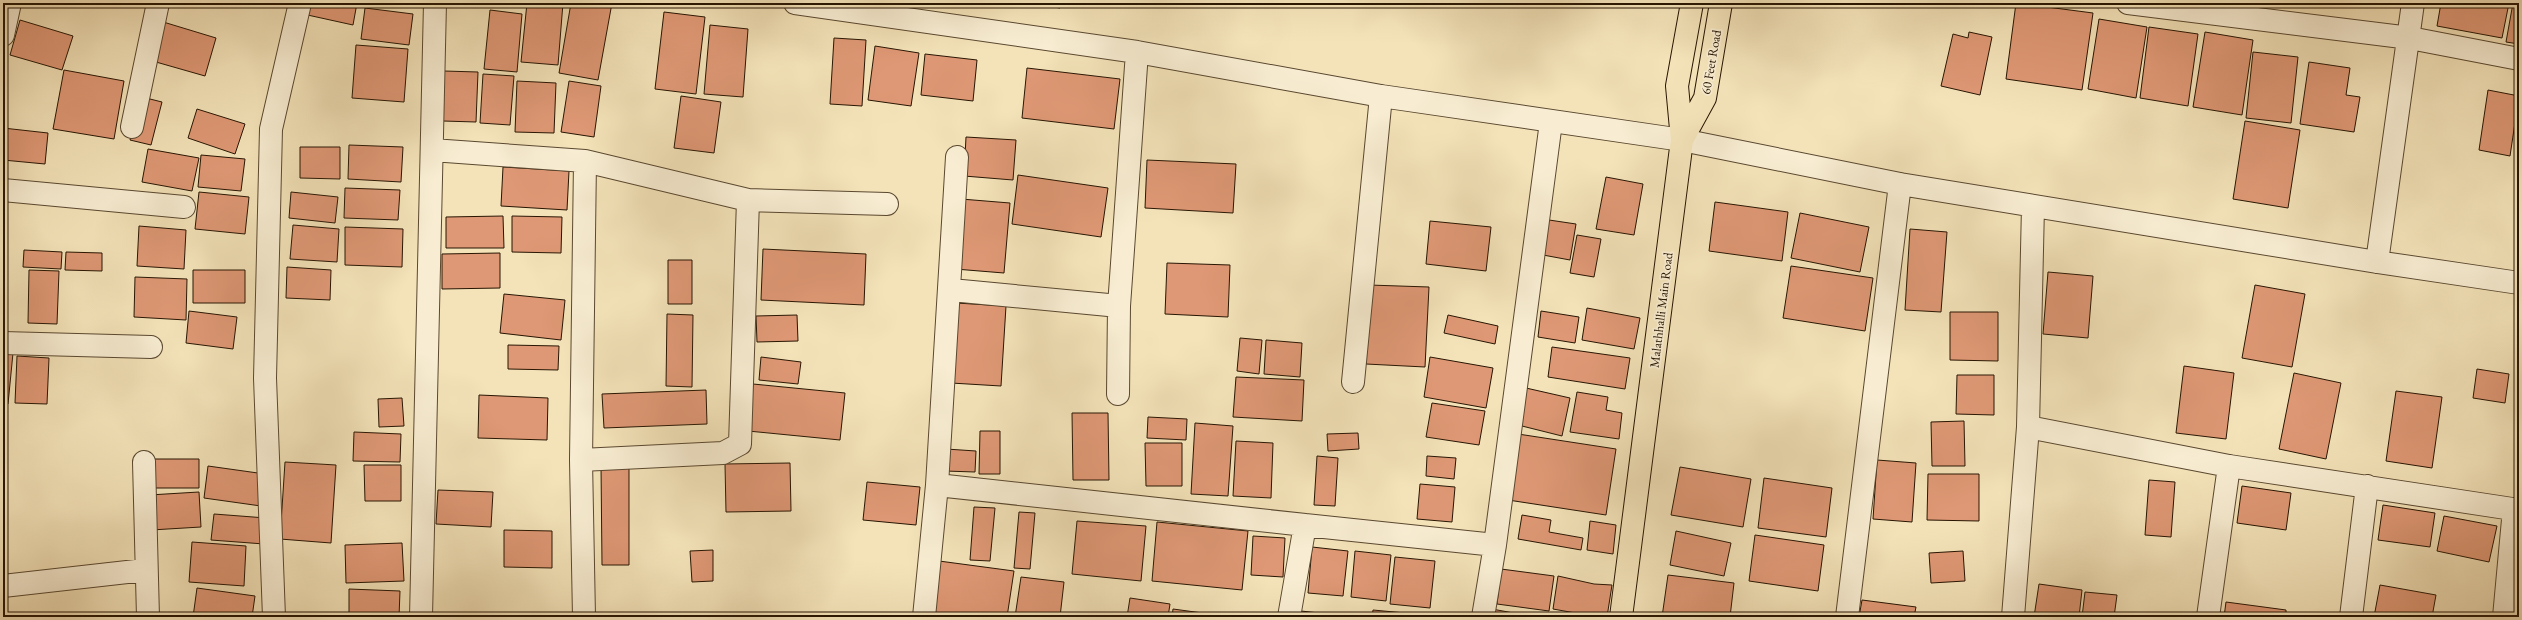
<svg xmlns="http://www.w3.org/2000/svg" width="2522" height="620" viewBox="0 0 2522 620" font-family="'EB Garamond',serif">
  <rect width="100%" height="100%" fill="#f4e3b9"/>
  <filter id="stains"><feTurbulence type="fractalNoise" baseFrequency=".005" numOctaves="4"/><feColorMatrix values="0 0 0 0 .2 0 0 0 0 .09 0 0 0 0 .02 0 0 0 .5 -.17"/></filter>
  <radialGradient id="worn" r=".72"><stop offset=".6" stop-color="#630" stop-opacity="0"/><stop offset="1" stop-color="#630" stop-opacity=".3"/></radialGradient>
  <!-- building -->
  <path fill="#df9875" stroke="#271502" d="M 305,3 L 357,3 L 353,25 L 303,14 Z
    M 367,3 L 411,3 L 411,7 Z
    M 527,3 L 563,3 L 558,65 L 521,62 Z
    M 571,3 L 612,3 L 598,80 L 559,73 Z
    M 1029,3 L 1061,3 L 1060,8 Z
    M 1587,3 L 1616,3 L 1615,7 Z
    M 2016,3 L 2093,13 L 2082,90 L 2006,79 Z
    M 2441,3 L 2509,3 L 2502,38 L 2437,26 Z
    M 2513,3 L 2519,3 L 2519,44 L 2506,42 Z
    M 365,8 L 413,14 L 409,45 L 361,39 Z
    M 490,10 L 522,14 L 517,72 L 484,69 Z
    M 664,12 L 705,17 L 696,94 L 655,89 Z
    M 2099,19 L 2147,27 L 2136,98 L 2088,89 Z
    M 20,20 L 73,36 L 62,70 L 10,55 Z
    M 160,21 L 216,38 L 205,76 L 149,60 Z
    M 710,25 L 748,29 L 743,97 L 704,94 Z
    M 2149,27 L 2198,34 L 2188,106 L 2140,98 Z
    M 1969,32 L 1992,37 L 1980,95 L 1941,86 L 1953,34 L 1968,38 Z
    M 2205,32 L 2253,40 L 2242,115 L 2193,107 Z
    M 834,38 L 866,40 L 862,106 L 830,104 Z
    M 356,45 L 408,49 L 404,102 L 352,98 Z
    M 875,46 L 919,53 L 911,106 L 868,100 Z
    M 2253,52 L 2298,57 L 2291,123 L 2246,118 Z
    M 925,54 L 977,60 L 973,101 L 921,95 Z
    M 2309,62 L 2350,68 L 2346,95 L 2360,97 L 2354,132 L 2300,124 Z
    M 1027,68 L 1120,79 L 1114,129 L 1022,118 Z
    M 64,70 L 124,81 L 114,139 L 53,129 Z
    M 444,71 L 478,72 L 476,122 L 443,121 Z
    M 483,74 L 514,76 L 510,125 L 480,123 Z
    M 517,81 L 556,83 L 554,133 L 515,132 Z
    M 569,81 L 601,86 L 594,137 L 561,132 Z
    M 2488,90 L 2519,96 L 2510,156 L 2479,150 Z
    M 681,96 L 721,102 L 714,153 L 674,148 Z
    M 142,97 L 162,102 L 151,145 L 130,140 Z
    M 197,109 L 245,124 L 235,154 L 188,138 Z
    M 2245,121 L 2300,130 L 2288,208 L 2233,199 Z
    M 3,128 L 48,133 L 45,164 L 3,160 Z
    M 966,137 L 1016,140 L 1013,180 L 964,176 Z
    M 349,145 L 403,147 L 401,182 L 348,179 Z
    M 300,147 L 340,147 L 340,179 L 300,178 Z
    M 148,149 L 199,158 L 192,191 L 142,182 Z
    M 201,155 L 245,159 L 241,191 L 198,187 Z
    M 1147,160 L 1236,164 L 1233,213 L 1145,208 Z
    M 503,167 L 569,171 L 567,210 L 501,206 Z
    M 1018,175 L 1108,188 L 1101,237 L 1012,224 Z
    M 1606,177 L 1643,184 L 1634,235 L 1596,229 Z
    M 345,188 L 400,190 L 398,220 L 344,218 Z
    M 199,192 L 249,197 L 245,234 L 195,229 Z
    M 291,192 L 338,197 L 335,223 L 289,218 Z
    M 961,199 L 1010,203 L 1004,273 L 955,269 Z
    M 1715,202 L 1788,212 L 1782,261 L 1709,251 Z
    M 1800,213 L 1869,227 L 1860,272 L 1791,258 Z
    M 503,216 L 504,248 L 446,248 L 446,217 Z
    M 512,216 L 562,217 L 561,253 L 512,252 Z
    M 1549,220 L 1576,224 L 1570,260 L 1543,255 Z
    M 1430,221 L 1491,227 L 1486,271 L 1426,264 Z
    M 293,225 L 339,229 L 337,262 L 290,259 Z
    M 139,226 L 186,230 L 184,269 L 137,266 Z
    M 345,227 L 403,229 L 402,267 L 345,265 Z
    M 1910,229 L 1947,232 L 1941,312 L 1905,310 Z
    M 1577,235 L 1601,239 L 1594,277 L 1570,273 Z
    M 763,249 L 866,254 L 864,305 L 761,300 Z
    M 24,250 L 62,252 L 61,269 L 23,267 Z
    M 66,252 L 102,253 L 102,271 L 65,270 Z
    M 500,253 L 500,288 L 442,289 L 442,254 Z
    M 668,260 L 692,260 L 692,304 L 668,304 Z
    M 1167,263 L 1230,265 L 1228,317 L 1165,314 Z
    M 1791,266 L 1873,278 L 1865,331 L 1783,318 Z
    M 287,267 L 331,270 L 330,300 L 286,298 Z
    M 29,270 L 59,271 L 57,324 L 28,323 Z
    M 193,270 L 245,270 L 245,303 L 193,303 Z
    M 2048,272 L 2093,276 L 2088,338 L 2043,334 Z
    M 135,277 L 187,279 L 186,320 L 134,317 Z
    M 1369,285 L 1429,287 L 1425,367 L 1366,364 Z
    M 2255,285 L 2305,294 L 2292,367 L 2242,358 Z
    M 504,294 L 565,300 L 561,340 L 500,333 Z
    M 956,303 L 1006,306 L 1001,386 L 951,383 Z
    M 1587,308 L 1640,318 L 1634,349 L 1582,340 Z
    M 189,311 L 237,317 L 233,349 L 186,343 Z
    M 1541,311 L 1579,317 L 1575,343 L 1538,337 Z
    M 1950,312 L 1998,312 L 1998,361 L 1950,360 Z
    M 667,314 L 693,315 L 692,387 L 666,386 Z
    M 797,315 L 798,341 L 757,342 L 756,316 Z
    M 1448,315 L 1498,326 L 1495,344 L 1444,333 Z
    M 1240,338 L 1262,340 L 1259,374 L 1237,371 Z
    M 1266,340 L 1302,343 L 1300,377 L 1264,374 Z
    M 508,345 L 559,346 L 558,370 L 508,369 Z
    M 1552,347 L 1630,358 L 1625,389 L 1548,377 Z
    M 3,352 L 13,353 L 8,404 L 3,404 Z
    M 17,356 L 49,358 L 47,404 L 15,403 Z
    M 761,357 L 801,362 L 798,384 L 759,380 Z
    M 1430,357 L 1493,368 L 1486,408 L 1424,397 Z
    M 2184,366 L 2234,373 L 2226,439 L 2176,433 Z
    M 2477,369 L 2509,374 L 2505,403 L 2473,398 Z
    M 2294,373 L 2341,383 L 2326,459 L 2279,449 Z
    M 1957,375 L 1994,375 L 1994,415 L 1956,414 Z
    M 1236,377 L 1304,380 L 1302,421 L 1233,417 Z
    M 753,384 L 845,393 L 840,440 L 748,431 Z
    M 1526,388 L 1570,398 L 1562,436 L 1518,425 Z
    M 706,390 L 707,424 L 604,428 L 602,394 Z
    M 2396,391 L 2442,397 L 2432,468 L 2386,461 Z
    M 1577,392 L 1608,397 L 1606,410 L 1622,413 L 1619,439 L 1570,432 Z
    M 479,395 L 548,398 L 547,440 L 478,438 Z
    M 402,398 L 404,426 L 379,427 L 378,399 Z
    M 1432,403 L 1485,411 L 1479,445 L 1426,437 Z
    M 1072,413 L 1108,413 L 1109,480 L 1073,480 Z
    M 1148,417 L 1187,419 L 1186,440 L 1147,438 Z
    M 1964,421 L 1965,466 L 1932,466 L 1931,422 Z
    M 1195,423 L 1233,426 L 1228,496 L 1191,494 Z
    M 980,431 L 1000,431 L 1000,474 L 979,474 Z
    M 354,432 L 401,434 L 400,462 L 353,461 Z
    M 1358,433 L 1359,449 L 1328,451 L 1327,434 Z
    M 1518,434 L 1616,449 L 1606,515 L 1508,500 Z
    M 1236,441 L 1273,443 L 1271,498 L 1233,496 Z
    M 1145,443 L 1182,443 L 1182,486 L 1146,486 Z
    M 946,449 L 976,451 L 975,472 L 945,471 Z
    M 1317,456 L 1338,458 L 1335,506 L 1314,505 Z
    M 1427,456 L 1456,458 L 1454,479 L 1426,476 Z
    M 152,459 L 199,459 L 199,488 L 152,488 Z
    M 1877,460 L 1916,463 L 1912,522 L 1873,519 Z
    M 285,462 L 336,465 L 331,543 L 280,539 Z
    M 790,463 L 791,511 L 726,512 L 725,464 Z
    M 364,465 L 401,465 L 401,501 L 365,501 Z
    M 208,466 L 265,474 L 261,506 L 204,498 Z
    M 601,466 L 629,466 L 629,565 L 602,565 Z
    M 1680,467 L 1751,479 L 1743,527 L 1671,515 Z
    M 1928,474 L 1979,474 L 1979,521 L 1927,520 Z
    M 1764,478 L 1832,488 L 1826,537 L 1758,528 Z
    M 2149,480 L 2175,482 L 2171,537 L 2145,535 Z
    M 867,482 L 920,487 L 916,525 L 863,520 Z
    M 1420,484 L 1455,487 L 1452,522 L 1417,519 Z
    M 2242,486 L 2291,493 L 2286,530 L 2237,523 Z
    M 438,490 L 493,492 L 491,527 L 436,524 Z
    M 199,492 L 201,527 L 151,530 L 149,495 Z
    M 2383,505 L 2435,513 L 2430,547 L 2378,540 Z
    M 974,507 L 995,508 L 990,561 L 970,560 Z
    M 1019,512 L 1035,513 L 1030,569 L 1014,568 Z
    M 214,514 L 266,518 L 264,544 L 211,540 Z
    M 1522,515 L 1551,520 L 1549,532 L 1583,538 L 1581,550 L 1518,539 Z
    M 2444,516 L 2497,526 L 2489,562 L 2437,551 Z
    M 1077,521 L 1146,526 L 1141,581 L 1072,574 Z
    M 1590,521 L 1616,525 L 1613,554 L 1587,550 Z
    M 1157,522 L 1248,531 L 1242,590 L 1152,581 Z
    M 504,530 L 552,531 L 552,568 L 504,567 Z
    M 1676,531 L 1731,543 L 1724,576 L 1670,565 Z
    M 1755,535 L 1824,545 L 1818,591 L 1749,581 Z
    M 1253,536 L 1285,538 L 1283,577 L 1251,575 Z
    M 192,542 L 246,546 L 244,586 L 189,582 Z
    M 402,543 L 404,581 L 346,583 L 345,545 Z
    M 1312,547 L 1348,551 L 1343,596 L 1308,593 Z
    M 713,550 L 713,581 L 692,582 L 690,551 Z
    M 1355,551 L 1391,555 L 1386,601 L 1351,597 Z
    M 1963,551 L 1965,581 L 1931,583 L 1929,553 Z
    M 1395,557 L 1435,561 L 1430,608 L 1390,604 Z
    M 939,561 L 1014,571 L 1007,617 L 959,617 L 932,613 Z
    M 1501,569 L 1554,576 L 1549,611 L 1497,604 Z
    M 1668,575 L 1734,583 L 1730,617 L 1662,617 Z
    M 1558,576 L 1594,584 L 1612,585 L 1607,617 L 1581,617 L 1581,614 L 1553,609 Z
    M 1021,577 L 1064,582 L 1060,617 L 1015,617 Z
    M 2039,584 L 2082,590 L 2079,617 L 2034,617 Z
    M 2380,585 L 2436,595 L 2432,617 L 2374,617 Z
    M 197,588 L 255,596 L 252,617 L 193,617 Z
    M 349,589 L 400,591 L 399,617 L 349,617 Z
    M 2085,592 L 2117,595 L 2114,617 L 2082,617 Z
    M 1130,598 L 1170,604 L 1168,617 L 1127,617 Z
    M 1862,600 L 1916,607 L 1914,617 L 1859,617 Z
    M 2226,602 L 2286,610 L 2286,617 L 2224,617 Z
    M 1173,609 L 1232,617 L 1172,617 Z
    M 1492,609 L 1535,617 L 1490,617 Z
    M 1373,610 L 1448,617 L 1372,617 Z
    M 1301,611 L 1355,617 L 1300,617 Z"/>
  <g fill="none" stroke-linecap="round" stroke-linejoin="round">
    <defs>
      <path id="minor" d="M 795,3 L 1137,52 L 1381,96 L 1682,140 L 1900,184 L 2377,262 L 2519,283
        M 2128,3 L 2410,38 L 2519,59
        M 3,35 L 10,3
        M 132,127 L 158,3
        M 432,150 L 585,161 L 748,200
        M 3,190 L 184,207
        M 2377,262 L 2413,3
        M 951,290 L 1119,306
        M 3,343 L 151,347
        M 1353,382 L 1381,96
        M 1118,394 L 1119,306 L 1137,52
        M 2028,427 L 2229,466 L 2519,510
        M 581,460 L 723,453 L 740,444 L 748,200 L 887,204
        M 144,462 L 148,617
        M 937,485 L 957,157
        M 3,586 L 145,570
        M 274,617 L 265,378 L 271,129 L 300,3
        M 421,617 L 435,3
        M 584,617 L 581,460 L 585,161
        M 924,617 L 937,485 L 1305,525
        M 1289,617 L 1305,525 L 1495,545
        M 1483,617 L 1495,545 L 1551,122
        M 1847,617 L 1900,184
        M 2013,617 L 2028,427 L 2033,206
        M 2208,617 L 2229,466
        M 2351,617 L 2367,486
        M 2504,617 L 2514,509"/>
      <path id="major" d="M 1682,140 L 1705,98 L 1721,3
        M 1621,617 L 1682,140 L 1677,86 L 1692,3"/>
    </defs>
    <!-- minor casing -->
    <use href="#minor" stroke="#5a4830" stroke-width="24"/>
    <!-- major casing -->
    <use href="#major" stroke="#271502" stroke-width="24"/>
    <!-- minor -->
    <use href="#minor" stroke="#f8edd2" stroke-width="22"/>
    <!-- major -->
    <use href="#major" stroke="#f4e3b9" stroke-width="22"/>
  </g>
  <g text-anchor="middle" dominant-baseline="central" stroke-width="3.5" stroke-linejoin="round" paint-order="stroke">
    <!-- street labels -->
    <g font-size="13" fill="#271502" stroke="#f8edd2">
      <text transform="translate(1711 62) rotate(-80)">60 Feet Road</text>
      <text transform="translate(1661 310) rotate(-83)">Malathhalli Main Road</text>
    </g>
  </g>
  <!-- margin -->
  <rect width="2522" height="620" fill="none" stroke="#f4e3b9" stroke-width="16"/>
  <rect x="4" y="4" width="2514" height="612" fill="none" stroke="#271502" stroke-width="2"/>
  <rect x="8" y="8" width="2506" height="604" fill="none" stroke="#271502"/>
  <rect width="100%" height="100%" filter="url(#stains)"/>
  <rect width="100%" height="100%" fill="url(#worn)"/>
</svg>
